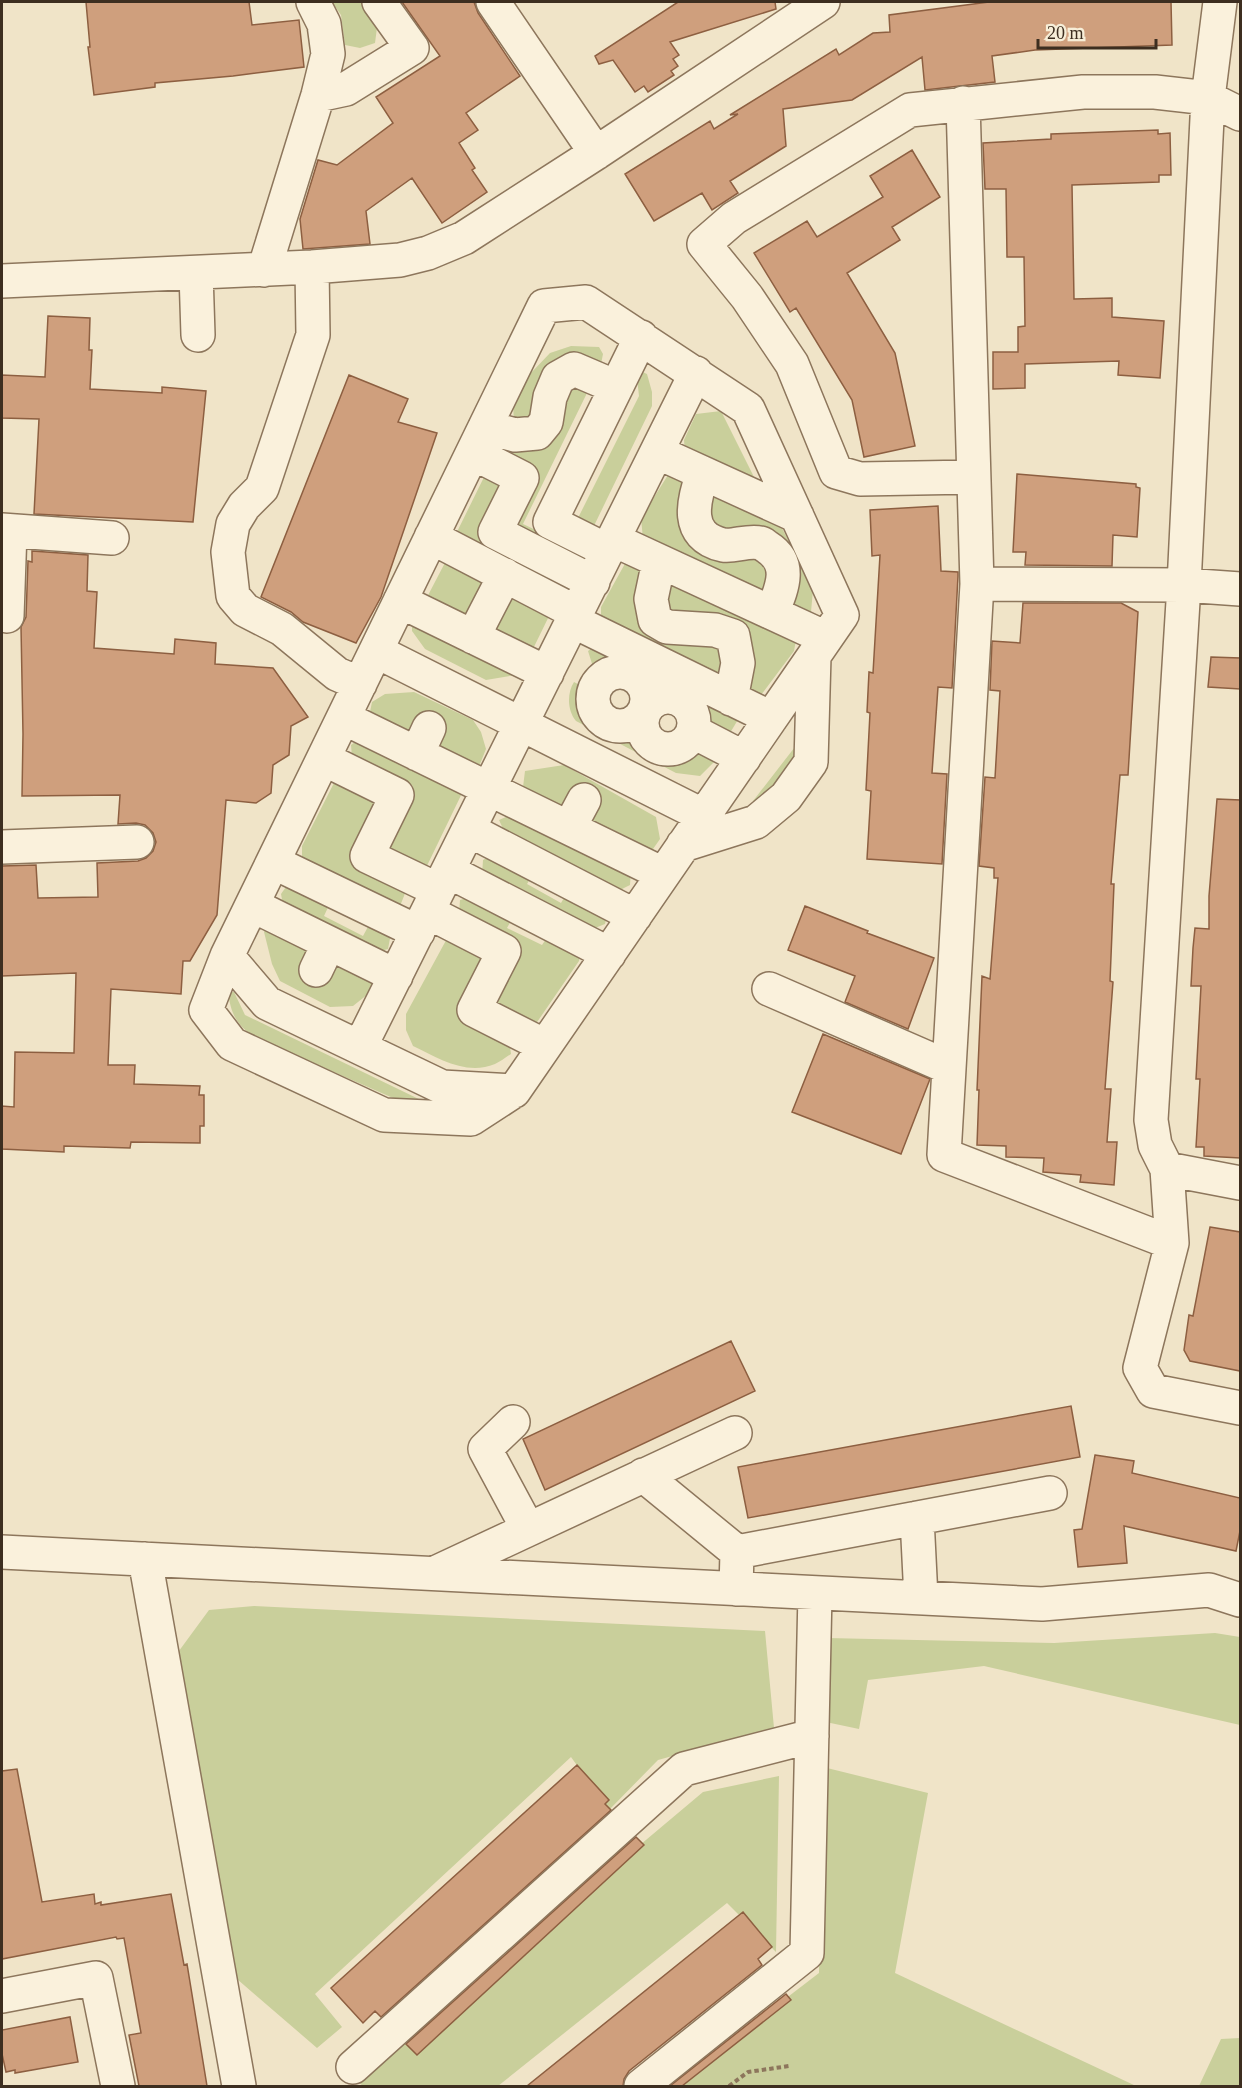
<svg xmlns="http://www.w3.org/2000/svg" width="1242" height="2088" viewBox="0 0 1242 2088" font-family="Georgia,serif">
  <rect width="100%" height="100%" fill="#f0e4c8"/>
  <!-- green -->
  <path fill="#c9cf9b" d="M 332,2 L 364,2 L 378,20 L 375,43 L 360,48 L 345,45 L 341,15 Z
    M 571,346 L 599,347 L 603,354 L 601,364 L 564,364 L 545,414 L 514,429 L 513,399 L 530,374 L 550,353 Z
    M 636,369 L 647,374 L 652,392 L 652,406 L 591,532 L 576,522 L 639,396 Z
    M 585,379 L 587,393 L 523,524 L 584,553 L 577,568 L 501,530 L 530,474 L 493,457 L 500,439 L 538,438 L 556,389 Z
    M 721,411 L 754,477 L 749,485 L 685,453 L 684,440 L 696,414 Z
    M 487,471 L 513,483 L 487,537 L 571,578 L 564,594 L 453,540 Z
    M 686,472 L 684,519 L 758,550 L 776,578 L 758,598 L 643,539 L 641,518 L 668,475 Z
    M 711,490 L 780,524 L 813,590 L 811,612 L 791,609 L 791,578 L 715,536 L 702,502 Z
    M 449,555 L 491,577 L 467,625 L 424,603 Z
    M 627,560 L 642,562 L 641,597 L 721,639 L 728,674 L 711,678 L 605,624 L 601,616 L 601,607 Z
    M 666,578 L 796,640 L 794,651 L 761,695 L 752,695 L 747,684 L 750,657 L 668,620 Z
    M 506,587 L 552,610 L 530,655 L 484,631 Z
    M 412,620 L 521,674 L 486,680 L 425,649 L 412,631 Z
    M 599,643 L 742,713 L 727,738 L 702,726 L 701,708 C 686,691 675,692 654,691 L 647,678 L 638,670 L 604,668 L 594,670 L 588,651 Z
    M 574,682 L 589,690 C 588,730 601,730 636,730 L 640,745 C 667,760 671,757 697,741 L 717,759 L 700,776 L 676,773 L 576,721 C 567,710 567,693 574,682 Z
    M 414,692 L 473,720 L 481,732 L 486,749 L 480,764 L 465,768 L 431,751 L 444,723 L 424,713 L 410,742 L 369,717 L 372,702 L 385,694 Z
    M 362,737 L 465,787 L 424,872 L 381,852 L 413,786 L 352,757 L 351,745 Z
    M 798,743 L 798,765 L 756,807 L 753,801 Z
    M 564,765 L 656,817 L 660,839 L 653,849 L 639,853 L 566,813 L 522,795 L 525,771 Z
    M 336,779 L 381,802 L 353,863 L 406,891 L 398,911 L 302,862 L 302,846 Z
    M 513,814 L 631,870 L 630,885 L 616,892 L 506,835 L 499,820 Z
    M 494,854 L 533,874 L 527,884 L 561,903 L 568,891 L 608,912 L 605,924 L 590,930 L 482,875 L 483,860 Z
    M 288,884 L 330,903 L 324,916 L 363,936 L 370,923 L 391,933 L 388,949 L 377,952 L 284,910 L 281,894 Z
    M 473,896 L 513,917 L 507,928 L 542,945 L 550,933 L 581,950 L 579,961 L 533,1028 L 488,1008 L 516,945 L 459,914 L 460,900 Z
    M 268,925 L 373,976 L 373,990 L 353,1006 L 330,1007 L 280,981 L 272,964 L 264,932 Z
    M 450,933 L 490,954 L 462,1017 L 509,1040 L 511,1054 C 506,1057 500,1062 495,1064 C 466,1076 438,1058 413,1046 L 406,1030 L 406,1014 Z
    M 228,992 L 234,992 L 245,1015 L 427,1103 L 409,1105 L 254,1037 C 236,1024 231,1014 228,992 Z
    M 254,1606 L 765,1631 L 774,1728 L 658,1760 L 609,1810 L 571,1757 L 315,1994 L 342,2027 L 317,2048 L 237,1979 L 176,1655 L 209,1610 Z
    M 1215,1633 L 1240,1637 L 1240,1725 L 984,1666 L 868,1680 L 859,1729 L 821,1721 L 827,1638 L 1054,1643 Z
    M 823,1767 L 928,1793 L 895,1973 L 1136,2086 L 672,2086 L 819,1973 Z
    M 779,1776 L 776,1952 L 727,1903 L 498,2086 L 363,2086 L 358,2082 L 703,1792 Z
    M 1240,2038 L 1240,2086 L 1199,2086 L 1221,2039 Z"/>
  <!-- building -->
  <path fill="#cf9f7d" stroke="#8d5f41" stroke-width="1.5" d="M 86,2 L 249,2 L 252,25 L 299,20 L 304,67 L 233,76 L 155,83 L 155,87 L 94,95 L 88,47 L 90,47 Z
    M 402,2 L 474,2 L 478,13 L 520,76 L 466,113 L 478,130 L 459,143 L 475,168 L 472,170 L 487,192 L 442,223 L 412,178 L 366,211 L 370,244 L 303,249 L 300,219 L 318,160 L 337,165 L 393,123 L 376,97 L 440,56 Z
    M 678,2 L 775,2 L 776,9 L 670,42 L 679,55 L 673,59 L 678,66 L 671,71 L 674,75 L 648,92 L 644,86 L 635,92 L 613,60 L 599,64 L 595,56 Z
    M 989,2 L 1171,2 L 1172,45 L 1035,50 L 992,56 L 995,82 L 925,90 L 922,57 L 852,100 L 783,109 L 786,146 L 730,181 L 738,193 L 712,210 L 702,193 L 654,221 L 625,174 L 710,121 L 714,129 L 738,114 L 730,115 L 836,49 L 839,55 L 873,33 L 890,32 L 889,15 Z
    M 1158,130 L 1158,134 L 1170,133 L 1171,175 L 1159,175 L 1159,182 L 1072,185 L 1074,299 L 1112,298 L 1112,317 L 1164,321 L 1160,378 L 1118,375 L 1119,361 L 1025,364 L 1025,388 L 993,389 L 993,352 L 1018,352 L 1018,327 L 1025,326 L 1024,257 L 1007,257 L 1006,189 L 985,189 L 983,143 L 1051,139 L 1051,134 Z
    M 912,150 L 940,197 L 892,227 L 900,240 L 847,273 L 895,353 L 915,446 L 864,457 L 852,400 L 796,308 L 790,312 L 754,253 L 807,221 L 817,237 L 883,197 L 870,176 Z
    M 48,316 L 90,318 L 89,350 L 92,350 L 90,389 L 162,393 L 162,387 L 206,391 L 193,522 L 34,514 L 39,419 L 2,418 L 2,375 L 45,377 Z
    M 349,375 L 408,399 L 398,422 L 437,433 L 381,597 L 356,643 L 303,622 L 291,612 L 261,597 Z
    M 1017,474 L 1136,484 L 1136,487 L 1140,488 L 1137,537 L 1113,535 L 1112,566 L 1025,565 L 1026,552 L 1013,552 Z
    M 938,506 L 941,571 L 958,572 L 958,576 L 952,688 L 938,687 L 932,773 L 947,774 L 942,864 L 867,859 L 871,791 L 866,790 L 870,713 L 867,712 L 869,672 L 873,673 L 880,555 L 872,556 L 870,510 Z
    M 32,551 L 88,555 L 87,591 L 97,592 L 94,648 L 174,654 L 175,639 L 216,643 L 215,664 L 273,668 L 308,717 L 291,726 L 289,755 L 273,765 L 271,793 L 256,803 L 226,800 L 217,915 L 190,961 L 183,961 L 181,994 L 111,989 L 108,1065 L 135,1065 L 134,1084 L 200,1086 L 199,1095 L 204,1095 L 204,1126 L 200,1126 L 200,1143 L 131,1142 L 130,1148 L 64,1146 L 64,1152 L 2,1149 L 2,1106 L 14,1107 L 15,1052 L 74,1053 L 76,973 L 2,976 L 2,866 L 36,865 L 38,898 L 98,897 L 97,863 L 138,861 L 146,858 L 153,851 L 156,842 L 153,833 L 145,825 L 136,823 L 118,824 L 120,795 L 22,796 L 23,734 L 21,627 L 26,617 L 28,561 L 32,562 Z
    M 1023,603 L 1121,603 L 1138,612 L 1128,775 L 1120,775 L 1111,884 L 1114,884 L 1110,981 L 1113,982 L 1105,1089 L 1111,1089 L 1107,1142 L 1117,1142 L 1114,1185 L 1080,1182 L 1081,1175 L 1043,1172 L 1044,1158 L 1006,1157 L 1006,1146 L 977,1145 L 979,1090 L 977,1090 L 982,976 L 990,979 L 998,878 L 994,878 L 994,868 L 979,866 L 985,777 L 995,778 L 1000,691 L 990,690 L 992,641 L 1020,643 Z
    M 1211,657 L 1240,658 L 1240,689 L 1208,687 Z
    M 1217,799 L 1240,800 L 1240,1158 L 1204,1156 L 1204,1147 L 1196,1147 L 1200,1079 L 1196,1079 L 1201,986 L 1191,986 L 1193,948 L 1195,928 L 1209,929 L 1209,896 Z
    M 805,906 L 868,931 L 867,933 L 934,958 L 908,1029 L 845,1002 L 855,976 L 788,950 Z
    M 823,1034 L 930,1079 L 901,1154 L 792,1112 Z
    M 1210,1227 L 1240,1232 L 1240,1371 L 1190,1361 L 1184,1350 L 1189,1315 L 1193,1316 Z
    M 731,1341 L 755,1391 L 545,1490 L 523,1439 Z
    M 1071,1406 L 1080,1457 L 748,1518 L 738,1467 Z
    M 1095,1455 L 1134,1461 L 1132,1473 L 1240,1498 L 1240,1531 L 1236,1551 L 1124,1526 L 1127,1563 L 1078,1567 L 1074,1530 L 1082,1529 Z
    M 577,1765 L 609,1800 L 605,1804 L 611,1810 L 381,2017 L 375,2011 L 363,2023 L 331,1988 Z
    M 17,1769 L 42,1902 L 94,1894 L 95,1904 L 101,1902 L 101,1905 L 171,1894 L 184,1965 L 187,1964 L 207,2086 L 139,2086 L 129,2035 L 141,2033 L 124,1938 L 117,1939 L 116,1937 L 2,1959 L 2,1771 Z
    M 636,1837 L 644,1845 L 417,2055 L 406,2044 Z
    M 743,1912 L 772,1947 L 758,1959 L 762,1965 L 629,2071 L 624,2079 L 623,2086 L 527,2086 Z
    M 786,1994 L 791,2000 L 682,2086 L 670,2086 Z
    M 70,2017 L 78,2062 L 15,2073 L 15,2070 L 6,2072 L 2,2054 L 2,2030 Z"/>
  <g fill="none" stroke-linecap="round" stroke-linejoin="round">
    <defs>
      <path id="minor" d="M 493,2 L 596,153
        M 1220,2 L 1208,98 L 1184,585 L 1151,1120 L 1155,1145 L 1167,1169 L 1172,1243 L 1140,1368 L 1153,1391 L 1240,1408
        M 318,95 L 346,89 L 412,48 L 379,2
        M 963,103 L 977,584 L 944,1155 L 1172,1243
        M 312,267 L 313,335 L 262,488 L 244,506 L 233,524 L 228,552 L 233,596 L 245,610 L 282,629 L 337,674 L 360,684
        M 264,270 L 318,95 L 328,54 L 324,24 L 313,2
        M 196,273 L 198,335
        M 2,281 L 312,267 L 400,260 L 428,253 L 464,238 L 596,153 L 823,2
        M 485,427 L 515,435 L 537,433 L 546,422 L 550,397 L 558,378 L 574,369 L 616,387
        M 657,452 L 797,516
        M 473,453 L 522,478 L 495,532 L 593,582
        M 703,473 C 693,501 684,536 723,545 C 734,547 748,540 760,543 C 763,543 765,546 767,547 C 794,564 781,590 772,613
        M 973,477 L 860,479 L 836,472 L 792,364 L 747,297 L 704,244 L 734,218 L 910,110 L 1083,92 L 1155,92 L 1208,98 L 1240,114
        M 2,530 L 112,538
        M 431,537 L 577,613
        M 614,540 L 826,638
        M 608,551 L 550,522 L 641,337
        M 659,561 L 651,599 L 655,620 L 667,627 L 715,630 L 733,636 L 738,663 L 731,699
        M 977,584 L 1184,585 L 1240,589
        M 400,601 L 547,673
        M 7,616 L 10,531
        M 573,621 L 771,718
        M 473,637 L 505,575
        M 376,651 L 704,816
        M593 699a27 27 0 1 1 54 0a27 27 0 1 1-54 0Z
        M642 723a26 26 0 1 1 52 0a26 26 0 1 1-52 0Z
        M 344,718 L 663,874
        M 694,732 L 744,758
        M 417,754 L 429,728
        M 324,759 L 397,795 L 367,856 L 438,890
        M 569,828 L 584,800
        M 469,830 L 635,916
        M 683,845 L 756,822 L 786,797 L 811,762 L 814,656
        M 2,847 L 137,842
        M 273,862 L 418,932
        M 448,871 L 609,954
        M 252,905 L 396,976
        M 428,912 L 504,951 L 474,1010 L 545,1046
        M 227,956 L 267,1003 L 442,1087 L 514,1091 L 842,615 L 748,409 L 586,302 L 544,306 L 227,956 L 206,1010 L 232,1044 L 384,1115 L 471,1119 L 514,1091
        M 316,970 L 329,943
        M 769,989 L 948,1067
        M 360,1047 L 696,373
        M 1167,1169 L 1240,1183
        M 513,1422 L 485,1449 L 528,1529
        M 643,1475 L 737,1552
        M 917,1518 L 921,1598
        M 2,1552 L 1042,1604 L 1209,1590 L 1240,1600
        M 145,1559 L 239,2086
        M 435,1573 L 735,1433
        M 736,1589 L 737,1552 L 1050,1493
        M 2,1996 L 96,1978 L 118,2086
        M 353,2067 L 684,1769 L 812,1736
        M 641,2086 L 807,1953 L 815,1593"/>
    </defs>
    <!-- minor casing -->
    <use href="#minor" stroke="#8d765c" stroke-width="36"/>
    <!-- path -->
    <path stroke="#8d765c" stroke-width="4" stroke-dasharray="4.5 3" stroke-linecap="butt" d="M 729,2086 L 748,2072 L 789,2066"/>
    <!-- minor -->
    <use href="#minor" stroke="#faf1dc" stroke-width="33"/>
  </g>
  <!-- border -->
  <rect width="1242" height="2088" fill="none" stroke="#3d2e20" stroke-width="6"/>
  <!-- scale -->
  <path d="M1038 39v9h118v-9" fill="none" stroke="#3d2e20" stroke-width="3"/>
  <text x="1047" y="39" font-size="18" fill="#3d2e20" stroke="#f7eed8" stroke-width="4.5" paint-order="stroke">20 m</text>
</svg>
